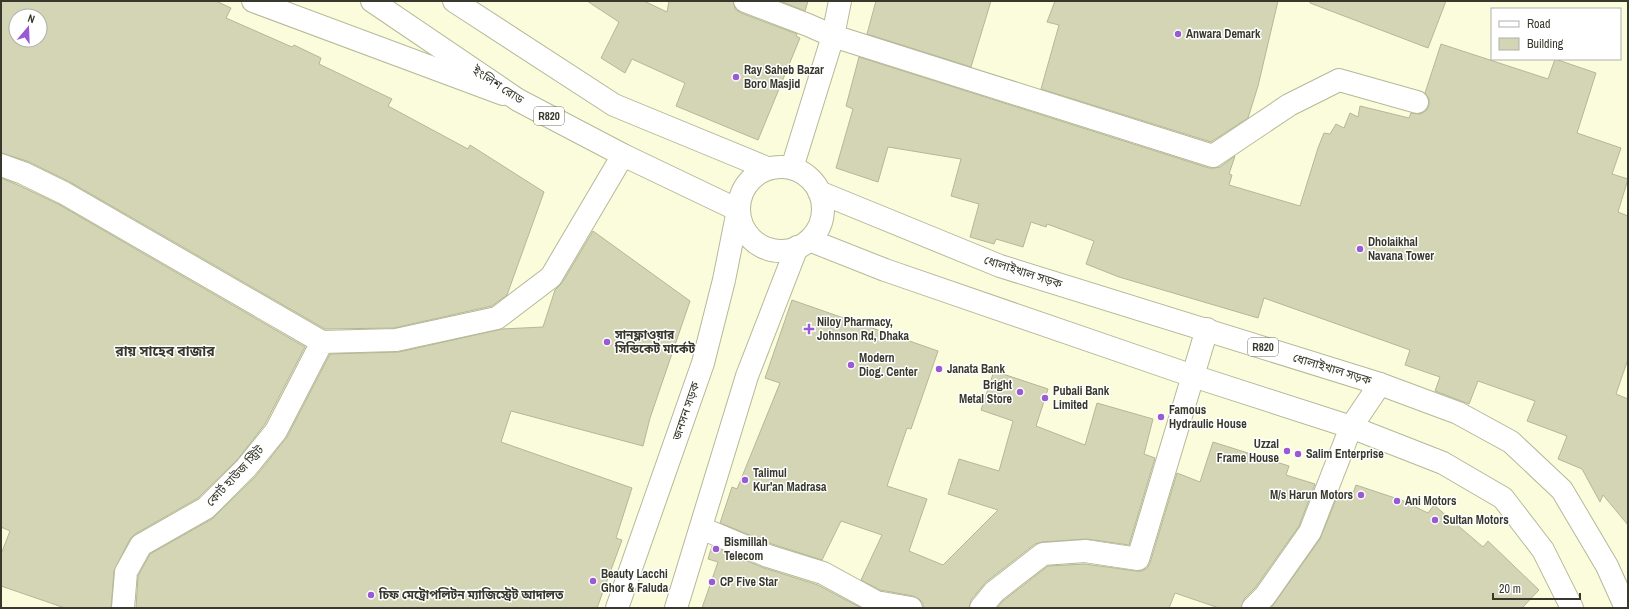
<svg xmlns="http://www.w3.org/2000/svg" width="1629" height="609" viewBox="0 0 1629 609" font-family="'Archivo Narrow','Noto Sans Bengali',sans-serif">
  <rect width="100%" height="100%" fill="#fafcdb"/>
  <!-- building -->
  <path fill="#d3d5b5" stroke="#b5b798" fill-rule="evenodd" d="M 1,1 L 216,1 L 231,8 L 226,18 L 292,47 L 294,45 L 321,58 L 319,64 L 392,99 L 388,106 L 468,149 L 470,145 L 544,192 L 507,295 L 492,306 L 394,328 L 325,329 L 70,182 L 27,161 L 1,153 ZM 16,16 L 40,16 L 40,40 L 16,40 Z
    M 587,1 L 644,1 L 667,12 L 669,1 L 733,1 L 735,9 L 741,13 L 797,34 L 796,36 L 800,38 L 758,140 L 676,106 L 685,83 L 632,59 L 625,73 L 601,58 L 619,22 Z
    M 780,1 L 808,1 L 805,11 Z
    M 876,1 L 991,1 L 971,67 L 867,34 Z
    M 1055,1 L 1278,1 L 1258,86 L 1248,118 L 1211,142 L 1041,89 L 1059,25 L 1047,22 Z
    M 1310,1 L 1446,1 L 1428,48 L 1310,3 Z
    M 1441,44 L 1548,79 L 1555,59 L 1596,73 L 1577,133 L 1621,148 L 1612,174 L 1628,179 L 1618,212 L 1628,216 L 1628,359 L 1616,394 L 1628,399 L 1628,525 L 1603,495 L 1600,502 L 1582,469 L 1558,459 L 1567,436 L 1527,421 L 1535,401 L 1478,381 L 1469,404 L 1435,391 L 1440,377 L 1405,365 L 1410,350 L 1264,298 L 1258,318 L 1119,277 L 1086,264 L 1094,241 L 1047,224 L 1046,227 L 1031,222 L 1023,247 L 996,239 L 994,244 L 970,237 L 979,204 L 951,196 L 961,159 L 888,147 L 878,182 L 836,168 L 853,109 L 846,106 L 859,57 L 1209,168 L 1214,168 L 1220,167 L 1235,156 L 1229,174 L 1232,175 L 1229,185 L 1300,206 L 1318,148 L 1324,133 L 1330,134 L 1336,124 L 1344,128 L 1350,113 L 1358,117 L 1360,106 L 1409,118 L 1411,113 L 1420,114 L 1426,111 L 1429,105 L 1429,99 L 1425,93 Z
    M 1,178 L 18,185 L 58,204 L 305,347 L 265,424 L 237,460 L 198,498 L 135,534 L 130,539 L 114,571 L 111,608 L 65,608 L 1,586 L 1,554 L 10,531 L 1,527 Z
    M 593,231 L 690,301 L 650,418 L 643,446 L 511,411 L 501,442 L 632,488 L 616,538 L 622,540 L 597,608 L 136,608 L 138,576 L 150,554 L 212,519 L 256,476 L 287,437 L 330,354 L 399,352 L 502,329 L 543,327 L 555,290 L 562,283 Z
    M 792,300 L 938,351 L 911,429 L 907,428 L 887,486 L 927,499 L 909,551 L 943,565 L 998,510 L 948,494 L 959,459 L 999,471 L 1013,421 L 981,410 L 994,371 L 1048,389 L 1036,426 L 1085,445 L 1097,403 L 1153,419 L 1144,454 L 1155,458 L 1129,545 L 1087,539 L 1042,542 L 1035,544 L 986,582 L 971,600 L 969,608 L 923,608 L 923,603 L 919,599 L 913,596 L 880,590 L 861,580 L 882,535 L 841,521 L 822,560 L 772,544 L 720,523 L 732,487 L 737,489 L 780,383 L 765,378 Z
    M 1213,442 L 1289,466 L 1286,475 L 1315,484 L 1299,526 L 1255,588 L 1244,599 L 1241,608 L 1219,608 L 1175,593 L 1169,608 L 997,608 L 1003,601 L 1048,566 L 1085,564 L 1136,571 L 1142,571 L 1147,568 L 1150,563 L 1177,473 L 1200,482 Z
    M 1356,485 L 1395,498 L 1395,497 L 1428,513 L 1434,505 L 1483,547 L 1488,541 L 1539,590 L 1522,608 L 1271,608 L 1320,539 L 1339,492 L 1352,496 Z
    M 712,546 L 764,568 L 818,585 L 861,608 L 702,608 L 718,562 L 708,559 Z"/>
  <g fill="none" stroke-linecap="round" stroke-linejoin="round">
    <defs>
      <path id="minor" d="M 253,1 L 503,94
        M 745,1 L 808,25 L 833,36 L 1213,156 L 1289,105 L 1339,80 L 1417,102
        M 1,165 L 23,173 L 64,193 L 322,342 L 396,340 L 497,318 L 551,277 L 623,155
        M 701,528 L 768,556 L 823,573 L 876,602 L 911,608
        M 123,608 L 126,572 L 141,545 L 206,508 L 246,468 L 276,431 L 322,342
        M 981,608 L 994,592 L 1043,554 L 1085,551 L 1138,559 L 1207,329
        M 1253,608 L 1265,596 L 1310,532 L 1351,427 L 1380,384"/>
      <path id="secondary" d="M 792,168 L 833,36 L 840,1
        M 617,608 L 703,363 L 724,280 L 738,210
        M 676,608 L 747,376 L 797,247"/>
      <path id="primary" d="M 372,1 L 518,100 L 623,155 L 738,210
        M 454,1 L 614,105 L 767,168
        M739 209a42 42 0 1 1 84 0a42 42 0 1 1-84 0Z
        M 819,192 L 1000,266 L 1380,384 L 1458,413 L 1511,442 L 1562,490 L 1607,566 L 1626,608
        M 809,240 L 885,270 L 1193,376 L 1351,427 L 1443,463 L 1503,498 L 1543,550 L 1572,608"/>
    </defs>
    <!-- minor casing -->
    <use href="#minor" stroke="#b6b898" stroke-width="24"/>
    <!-- secondary casing -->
    <use href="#secondary" stroke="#b6b898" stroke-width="24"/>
    <!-- primary casing -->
    <use href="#primary" stroke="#b6b898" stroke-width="24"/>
    <!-- minor -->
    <use href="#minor" stroke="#fff" stroke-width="22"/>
    <!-- secondary -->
    <use href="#secondary" stroke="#fff" stroke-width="22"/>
    <!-- primary -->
    <use href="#primary" stroke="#fff" stroke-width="22"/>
  </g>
  <!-- markers -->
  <g fill="#995bd2" stroke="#fff" stroke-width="1.5">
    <circle cx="1178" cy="34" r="4"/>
    <circle cx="736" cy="77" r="4"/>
    <circle cx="1360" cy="249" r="4"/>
    <path d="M807 323h4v4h4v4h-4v4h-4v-4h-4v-4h4z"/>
    <circle cx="607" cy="342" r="4"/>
    <circle cx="851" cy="365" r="4"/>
    <circle cx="939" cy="369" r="4"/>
    <circle cx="1020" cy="392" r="4"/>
    <circle cx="1045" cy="398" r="4"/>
    <circle cx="1161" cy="417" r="4"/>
    <circle cx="1287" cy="451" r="4"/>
    <circle cx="1298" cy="454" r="4"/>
    <circle cx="745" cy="480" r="4"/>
    <circle cx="1361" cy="495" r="4"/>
    <circle cx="1397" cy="501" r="4"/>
    <circle cx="1435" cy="520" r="4"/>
    <circle cx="716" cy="549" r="4"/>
    <circle cx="593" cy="581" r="4"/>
    <circle cx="712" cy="582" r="4"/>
    <circle cx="371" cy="595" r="4"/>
  </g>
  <g text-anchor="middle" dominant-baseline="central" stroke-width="3" stroke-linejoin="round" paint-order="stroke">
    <!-- shield labels -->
    <g fill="#fff" stroke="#74746b" stroke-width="1">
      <rect x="534" y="107" width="30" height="18" rx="3"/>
      <rect x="1248" y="338" width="30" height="18" rx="3"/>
    </g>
    <g font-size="11" font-weight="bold" fill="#38392c">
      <text x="549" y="116">R820</text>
      <text x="1263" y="347">R820</text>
    </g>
    <!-- poi labels -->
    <g font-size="12" font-weight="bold" fill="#38392c" stroke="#fff" text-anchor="start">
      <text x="1186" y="34">Anwara Demark</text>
      <text x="744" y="70">Ray Saheb Bazar<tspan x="744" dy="14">Boro Masjid</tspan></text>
      <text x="1368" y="242">Dholaikhal<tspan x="1368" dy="14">Navana Tower</tspan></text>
      <text x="817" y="322">Niloy Pharmacy,<tspan x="817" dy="14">Johnson Rd, Dhaka</tspan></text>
      <text x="615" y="335">সানফ্লাওয়ার<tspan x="615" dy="14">সিন্ডিকেট মার্কেট</tspan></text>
      <text x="859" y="358">Modern<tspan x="859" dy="14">Diog. Center</tspan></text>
      <text x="947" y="369">Janata Bank</text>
      <text x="1012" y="385" text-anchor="end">Bright<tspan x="1012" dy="14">Metal Store</tspan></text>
      <text x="1053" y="391">Pubali Bank<tspan x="1053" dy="14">Limited</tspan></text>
      <text x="1169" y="410">Famous<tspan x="1169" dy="14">Hydraulic House</tspan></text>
      <text x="1279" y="444" text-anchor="end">Uzzal<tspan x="1279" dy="14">Frame House</tspan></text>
      <text x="1306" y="454">Salim Enterprise</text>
      <text x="753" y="473">Talimul<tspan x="753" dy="14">Kur'an Madrasa</tspan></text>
      <text x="1353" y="495" text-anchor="end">M/s Harun Motors</text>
      <text x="1405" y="501">Ani Motors</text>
      <text x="1443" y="520">Sultan Motors</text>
      <text x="724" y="542">Bismillah<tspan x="724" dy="14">Telecom</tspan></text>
      <text x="601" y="574">Beauty Lacchi<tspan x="601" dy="14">Ghor &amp; Faluda</tspan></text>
      <text x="720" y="582">CP Five Star</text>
      <text x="379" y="595">চিফ মেট্রোপলিটন ম্যাজিস্ট্রেট আদালত</text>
    </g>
    <!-- street labels -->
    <g font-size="12" fill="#38392c" stroke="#fff">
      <text transform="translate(498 85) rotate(33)">ইংলিশ রোড</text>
      <text transform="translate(1023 272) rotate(18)">ধোলাইখাল সড়ক</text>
      <text transform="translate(1332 369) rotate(17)">ধোলাইখাল সড়ক</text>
      <text transform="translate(686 411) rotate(-71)">জনসন সড়ক</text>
      <text transform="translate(235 476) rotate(-47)">কোর্ট হাউজ স্ট্রিট</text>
    </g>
    <!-- quarter labels -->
    <g font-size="14" font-weight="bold" fill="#38392c" stroke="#fff">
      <text x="165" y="351">রায় সাহেব বাজার</text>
    </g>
  </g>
  <!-- border -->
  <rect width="1629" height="609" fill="none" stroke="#38392c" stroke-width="4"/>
  <!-- legend -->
  <rect x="1491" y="8" width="130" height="52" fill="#ffffff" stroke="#afb0ab"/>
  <rect x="1499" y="21" width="20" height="6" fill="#ffffff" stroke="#afb0ab"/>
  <text x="1527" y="28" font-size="12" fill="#38392c">Road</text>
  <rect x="1499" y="38" width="20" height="12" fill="#d3d5b5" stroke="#afb0ab"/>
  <text x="1527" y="48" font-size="12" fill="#38392c">Building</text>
  <!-- north arrow -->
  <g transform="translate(28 28) rotate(19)"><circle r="19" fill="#ffffff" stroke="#afb0ab"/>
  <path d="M0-3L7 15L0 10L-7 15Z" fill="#995bd2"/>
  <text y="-6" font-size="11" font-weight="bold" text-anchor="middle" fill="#38392c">N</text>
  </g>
  <!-- scale -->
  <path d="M1493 593v6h87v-6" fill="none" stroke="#38392c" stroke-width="2"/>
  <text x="1499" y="593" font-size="12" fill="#38392c" stroke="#ffffff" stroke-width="3" paint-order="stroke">20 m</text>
</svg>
